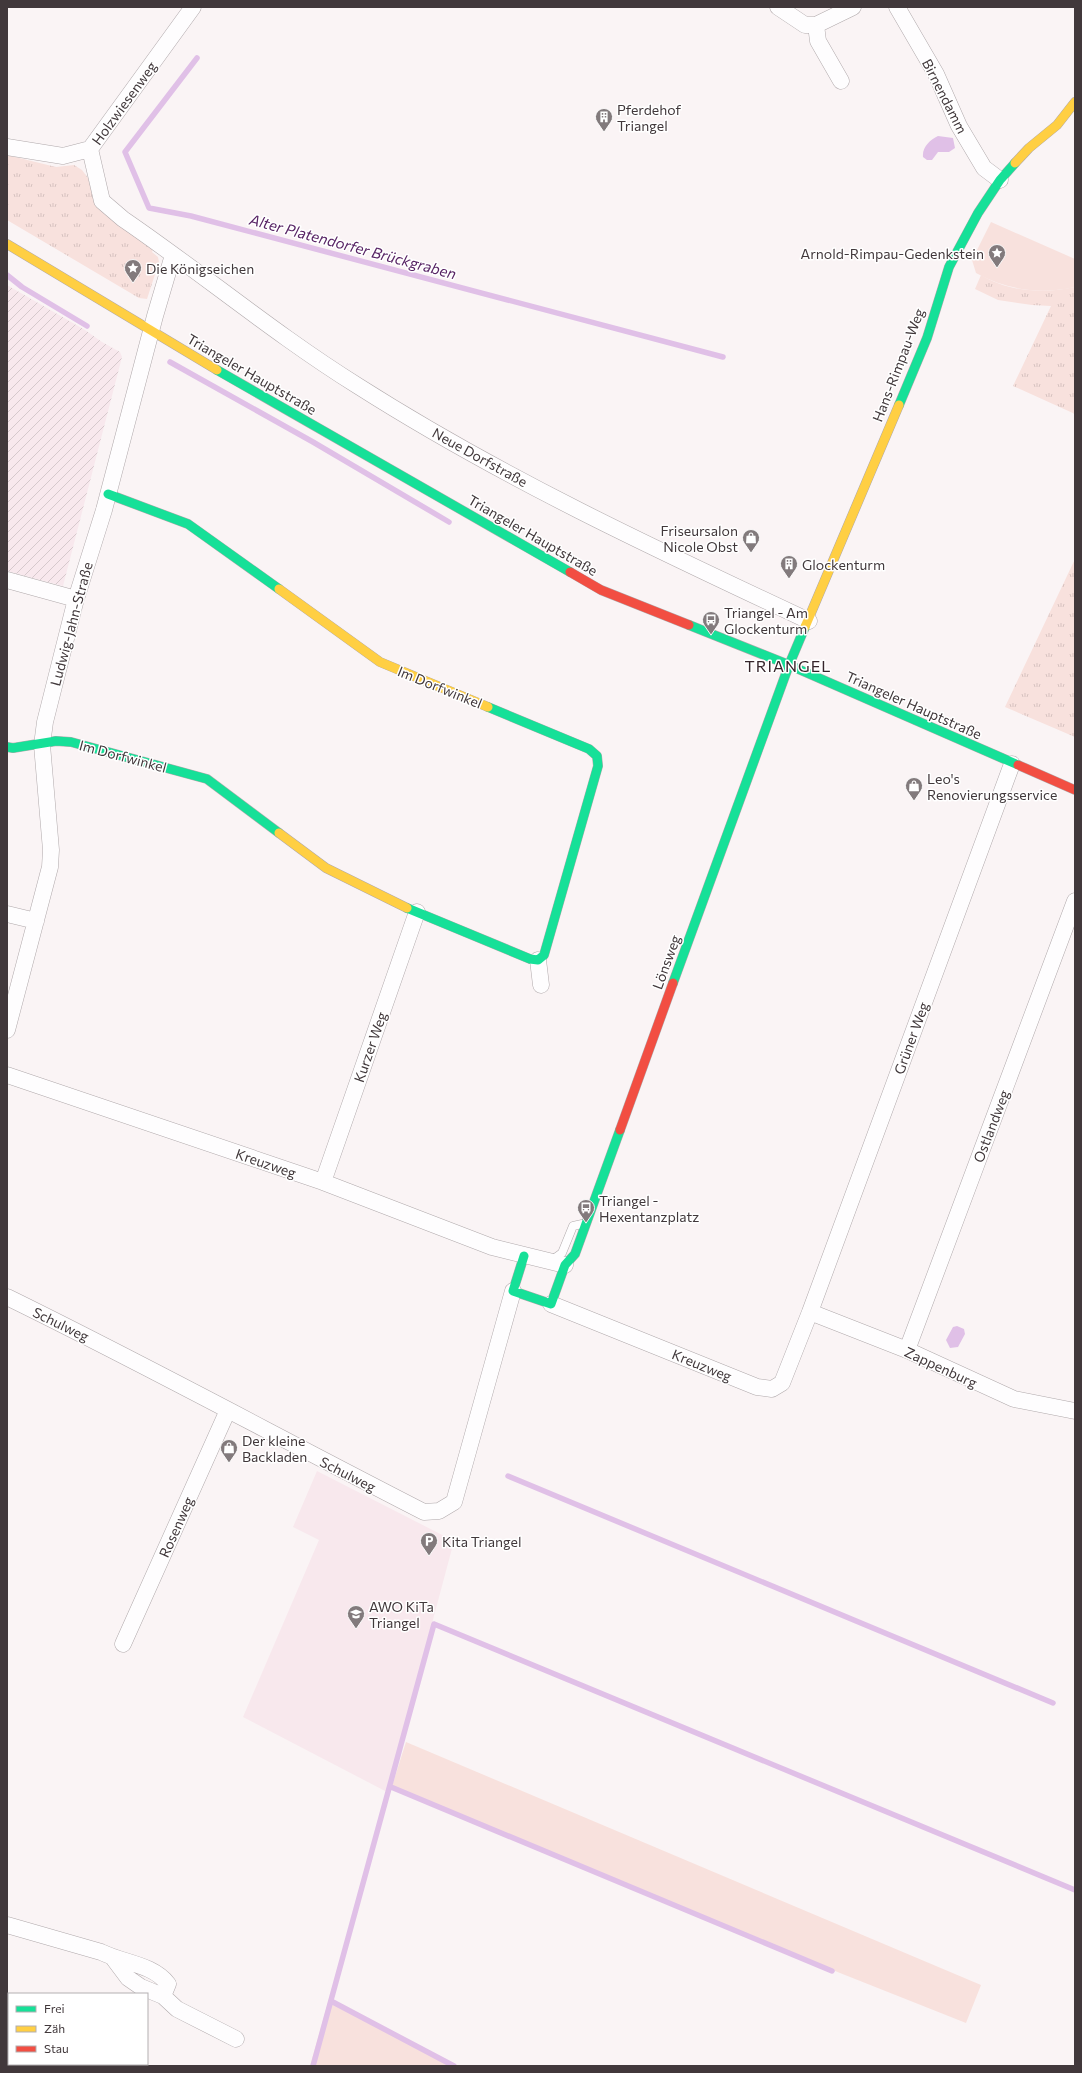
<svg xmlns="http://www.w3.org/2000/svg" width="1082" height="2073" viewBox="0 0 1082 2073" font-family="Commissioner,sans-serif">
  <defs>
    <pattern id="industrial-furrows" width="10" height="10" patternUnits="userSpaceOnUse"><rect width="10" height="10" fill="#f8e8ed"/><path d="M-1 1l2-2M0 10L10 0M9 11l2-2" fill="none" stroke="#d6c8cc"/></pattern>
    <pattern id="park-tufts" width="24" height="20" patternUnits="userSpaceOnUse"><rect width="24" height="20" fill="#f8e1dd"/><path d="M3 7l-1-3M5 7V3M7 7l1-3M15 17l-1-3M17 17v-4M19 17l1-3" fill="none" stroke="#d6c2bf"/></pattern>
  </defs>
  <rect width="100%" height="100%" fill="#faf4f5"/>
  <!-- built -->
  <path fill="#f8e8ed" d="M 317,1471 L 454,1541 L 387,1792 L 243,1717 L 319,1540 L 293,1527 Z"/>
  <!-- industrial -->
  <path fill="url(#industrial-furrows)" d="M 7,285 L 85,330 L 102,342 L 120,352 L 122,357 L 63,586 L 7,571 Z"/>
  <!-- grass -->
  <path fill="#f8e1dd" d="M 991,222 L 1075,259 L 1075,287 C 1040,295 1007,290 976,273 L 972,260 Z
    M 406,1742 L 981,1985 L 966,2023 L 840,1973 L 392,1786 Z
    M 329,1999 L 454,2066 L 310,2066 Z"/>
  <!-- park -->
  <path fill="url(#park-tufts)" d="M 7,155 L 56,167 L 74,165 L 82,170 L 88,178 L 95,197 L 154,247 L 152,252 L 158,257 L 159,262 L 147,299 L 139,298 L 7,220 Z
    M 981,275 C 1009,292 1044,294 1075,287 L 1075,414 L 1013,386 L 1051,306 L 1032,305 L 998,300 L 975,289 Z
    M 1075,559 L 1075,737 L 1005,707 Z"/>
  <!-- water -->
  <path fill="#e0c0e7" d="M 938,136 L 953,138 L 955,148 L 949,152 L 938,152 L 932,160 L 927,160 L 923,157 C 922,147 930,140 938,136 Z
    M 957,1326 L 964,1329 L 965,1334 L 958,1347 L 950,1348 L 946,1340 L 953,1327 Z"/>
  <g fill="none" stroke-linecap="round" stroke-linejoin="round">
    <!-- stream -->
    <path stroke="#e0c0e7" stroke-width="5.5" d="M 197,58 L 125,152 L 149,208 L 191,216 L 723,357
      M 7,275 L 22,287 L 87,326
      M 170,362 L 313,442 L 449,522
      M 508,1476 L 1053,1703
      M 391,1787 L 832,1971
      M 331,2001 L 454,2066
      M 313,2066 L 434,1624 L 1075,1890"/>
    <defs>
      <path id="lane" d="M 555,1258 L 562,1253 L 573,1226 L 582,1224"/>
      <path id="street" d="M 778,7 L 805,25 L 816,25 L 853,7
        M 897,7 L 936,74 L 959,126 L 984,168 L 1000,180
        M 816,25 L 818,41 L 841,81
        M 7,147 L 63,156 L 90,149 L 193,7
        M 90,149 L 102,201 L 123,219 C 202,273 276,335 358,386 C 501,477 655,549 809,621
        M 7,580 L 76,599
        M 7,914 L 36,921
        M 538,960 L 541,985
        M 7,1030 L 50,867 L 51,850 L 42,745 L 45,722 L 76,599 L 104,510 L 155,316 L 173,255
        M 7,1075 L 323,1182 L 492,1247 L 565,1265
        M 323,1182 L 417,912
        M 7,1297 C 148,1366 285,1441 424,1512 L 439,1511 L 454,1502 L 513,1291
        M 551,1304 L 757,1387 L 772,1389 L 782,1383 L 810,1312 L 1012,764
        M 810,1312 L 907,1350 L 1014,1399 L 1075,1411
        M 907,1350 L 1075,901
        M 123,1644 L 228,1410
        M 7,1925 L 101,1952 C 123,1963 153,1964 168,1984 L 163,1996
        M 113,1958 L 128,1978 L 141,1987 L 163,1996 L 177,2009 L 236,2039"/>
      <path id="fast" d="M 217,370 L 570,572
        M 899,405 L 927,338 L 949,267 L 978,213 L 1000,180 L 1015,163
        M 108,494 L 188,524 L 279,589
        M 689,625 L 789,665 L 1018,765
        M 7,747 L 13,748 L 56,741 L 71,742 L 207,779 L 279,833
        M 407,908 L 530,959 L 538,960 L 544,955 L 598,766 L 597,756 L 589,749 L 488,707
        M 673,983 L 789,665 L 805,627
        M 524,1256 L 513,1291 L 551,1304 L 565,1265 L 575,1254 L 620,1130"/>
      <path id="slow" d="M 1015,163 L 1029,148 L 1057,125 L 1075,102
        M 7,244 L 217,370
        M 279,589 L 380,662 L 488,707
        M 805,627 L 899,405
        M 279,833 L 326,868 L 407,908"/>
      <path id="jam" d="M 570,572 L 601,590 L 689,625
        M 1018,765 L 1075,790
        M 620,1130 L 673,983"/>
    </defs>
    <!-- lane casing -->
    <use href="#lane" stroke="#b0a9ab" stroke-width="9"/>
    <!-- street casing -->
    <use href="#street" stroke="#b0a9ab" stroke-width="17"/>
    <!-- fast casing -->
    <use href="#fast" stroke="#b0a9ab" stroke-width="10"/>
    <!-- slow casing -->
    <use href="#slow" stroke="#b0a9ab" stroke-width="10"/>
    <!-- jam casing -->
    <use href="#jam" stroke="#b0a9ab" stroke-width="10"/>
    <!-- lane -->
    <use href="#lane" stroke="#fefdfe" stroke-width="8"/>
    <!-- street -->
    <use href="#street" stroke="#fefdfe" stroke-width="16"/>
    <!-- fast -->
    <use href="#fast" stroke="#16e098" stroke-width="9"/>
    <!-- slow -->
    <use href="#slow" stroke="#ffcf43" stroke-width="9"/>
    <!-- jam -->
    <use href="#jam" stroke="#f24e42" stroke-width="9"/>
  </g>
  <!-- icons -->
  <defs>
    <symbol id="building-pin" viewBox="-11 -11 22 30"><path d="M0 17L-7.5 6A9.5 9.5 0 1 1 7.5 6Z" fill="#827a7c" stroke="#fff"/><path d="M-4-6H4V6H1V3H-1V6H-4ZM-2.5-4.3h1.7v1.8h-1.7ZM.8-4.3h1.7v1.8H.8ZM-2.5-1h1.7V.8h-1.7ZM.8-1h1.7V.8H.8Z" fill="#fff"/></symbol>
    <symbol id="sight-pin" viewBox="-11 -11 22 30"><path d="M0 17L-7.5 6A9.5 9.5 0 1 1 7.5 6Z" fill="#827a7c" stroke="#fff"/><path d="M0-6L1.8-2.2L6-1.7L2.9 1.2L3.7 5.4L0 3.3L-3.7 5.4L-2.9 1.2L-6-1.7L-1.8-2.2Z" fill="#fff"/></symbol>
    <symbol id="shop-pin" viewBox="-11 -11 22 30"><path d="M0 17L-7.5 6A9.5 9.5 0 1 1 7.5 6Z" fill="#827a7c" stroke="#fff"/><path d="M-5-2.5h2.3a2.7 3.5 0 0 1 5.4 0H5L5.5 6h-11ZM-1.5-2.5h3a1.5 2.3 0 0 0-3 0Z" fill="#fff"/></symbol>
    <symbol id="bus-pin" viewBox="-11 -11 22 30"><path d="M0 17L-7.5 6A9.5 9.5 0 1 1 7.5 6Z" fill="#827a7c" stroke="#fff"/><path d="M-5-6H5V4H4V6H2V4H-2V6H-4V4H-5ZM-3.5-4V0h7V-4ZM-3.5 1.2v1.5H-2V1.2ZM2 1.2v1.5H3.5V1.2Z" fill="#fff"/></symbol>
    <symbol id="parking-pin" viewBox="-11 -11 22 30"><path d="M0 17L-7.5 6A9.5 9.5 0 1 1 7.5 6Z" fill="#827a7c" stroke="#fff"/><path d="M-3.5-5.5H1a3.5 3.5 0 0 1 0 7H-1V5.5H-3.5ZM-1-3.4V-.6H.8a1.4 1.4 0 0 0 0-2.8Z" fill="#fff"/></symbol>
    <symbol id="school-pin" viewBox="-11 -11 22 30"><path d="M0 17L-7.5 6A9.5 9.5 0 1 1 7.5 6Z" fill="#827a7c" stroke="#fff"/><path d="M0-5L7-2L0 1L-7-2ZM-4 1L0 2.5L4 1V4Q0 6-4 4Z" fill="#fff"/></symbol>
  </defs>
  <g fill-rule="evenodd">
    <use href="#building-pin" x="594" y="107" width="20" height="27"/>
    <use href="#sight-pin" x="987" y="243" width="20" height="27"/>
    <use href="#sight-pin" x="123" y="258" width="20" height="27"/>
    <use href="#shop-pin" x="741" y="528" width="20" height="27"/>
    <use href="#building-pin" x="779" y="554" width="20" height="27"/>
    <use href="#bus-pin" x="701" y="610" width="20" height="27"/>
    <use href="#shop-pin" x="904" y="776" width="20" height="27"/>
    <use href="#bus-pin" x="576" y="1198" width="20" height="27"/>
    <use href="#shop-pin" x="219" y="1438" width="20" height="27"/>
    <use href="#parking-pin" x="419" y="1531" width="20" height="27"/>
    <use href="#school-pin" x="346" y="1604" width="20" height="27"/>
  </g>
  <g text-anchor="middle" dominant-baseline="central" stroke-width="3" stroke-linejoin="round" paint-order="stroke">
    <!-- street labels -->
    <g font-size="14" fill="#41383b" stroke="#fff">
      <text transform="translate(945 96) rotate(63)">Birnendamm</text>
      <text transform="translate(124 103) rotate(-54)">Holzwiesenweg</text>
      <text transform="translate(898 365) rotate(-69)">Hans-Rimpau-Weg</text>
      <text transform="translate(252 374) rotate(30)">Triangeler Hauptstraße</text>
      <text transform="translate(480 457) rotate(29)">Neue Dorfstraße</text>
      <text transform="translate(533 535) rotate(30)">Triangeler Hauptstraße</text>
      <text transform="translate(71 624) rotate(-75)">Ludwig-Jahn-Straße</text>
      <text transform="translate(440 687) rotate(22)">Im Dorfwinkel</text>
      <text transform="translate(914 705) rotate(24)">Triangeler Hauptstraße</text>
      <text transform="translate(123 756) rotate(15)">Im Dorfwinkel</text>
      <text transform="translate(666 962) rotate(-70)">Lönsweg</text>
      <text transform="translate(911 1038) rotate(-70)">Grüner Weg</text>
      <text transform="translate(370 1047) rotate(-71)">Kurzer Weg</text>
      <text transform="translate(991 1126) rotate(-69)">Ostlandweg</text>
      <text transform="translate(266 1163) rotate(19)">Kreuzweg</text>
      <text transform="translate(61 1324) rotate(26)">Schulweg</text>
      <text transform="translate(702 1365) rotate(22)">Kreuzweg</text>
      <text transform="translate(941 1367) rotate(25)">Zappenburg</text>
      <text transform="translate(348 1474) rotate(27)">Schulweg</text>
      <text transform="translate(176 1527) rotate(-66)">Rosenweg</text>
    </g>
    <!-- poi labels -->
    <g font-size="14" fill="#41383b" stroke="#fff" text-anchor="start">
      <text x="617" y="109">Pferdehof<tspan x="617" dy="16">Triangel</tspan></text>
      <text x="984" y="253" text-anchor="end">Arnold-Rimpau-Gedenkstein</text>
      <text x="146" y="268">Die Königseichen</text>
      <text x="738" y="530" text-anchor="end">Friseursalon<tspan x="738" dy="16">Nicole Obst</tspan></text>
      <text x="802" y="564">Glockenturm</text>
      <text x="724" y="612">Triangel - Am<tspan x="724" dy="16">Glockenturm</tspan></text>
      <text x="927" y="778">Leo's<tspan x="927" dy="16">Renovierungsservice</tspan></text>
      <text x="599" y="1200">Triangel -<tspan x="599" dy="16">Hexentanzplatz</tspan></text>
      <text x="242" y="1440">Der kleine<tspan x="242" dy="16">Backladen</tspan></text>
      <text x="442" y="1541">Kita Triangel</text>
      <text x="369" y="1606">AWO KiTa<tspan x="369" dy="16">Triangel</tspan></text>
    </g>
    <!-- water labels -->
    <g font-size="15" font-style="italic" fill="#572364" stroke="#fff">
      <text transform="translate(353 246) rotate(15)">Alter Platendorfer Brückgraben</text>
    </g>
    <!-- quarter labels -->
    <g font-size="16" letter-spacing="1" fill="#35242a" stroke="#fff">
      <text x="788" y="665">TRIANGEL</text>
    </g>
  </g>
  <!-- border -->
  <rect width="1082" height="2073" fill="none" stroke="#41383b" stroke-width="16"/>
  <!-- legend -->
  <rect x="8" y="1993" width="140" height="72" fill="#ffffff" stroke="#b3afb1"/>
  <rect x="16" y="2006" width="20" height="6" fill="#16e098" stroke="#b3afb1"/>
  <text x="44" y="2013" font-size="12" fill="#41383b">Frei</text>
  <rect x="16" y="2026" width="20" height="6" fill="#ffcf43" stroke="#b3afb1"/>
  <text x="44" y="2033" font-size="12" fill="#41383b">Zäh</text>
  <rect x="16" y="2046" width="20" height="6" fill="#f24e42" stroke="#b3afb1"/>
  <text x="44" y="2053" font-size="12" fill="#41383b">Stau</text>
</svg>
